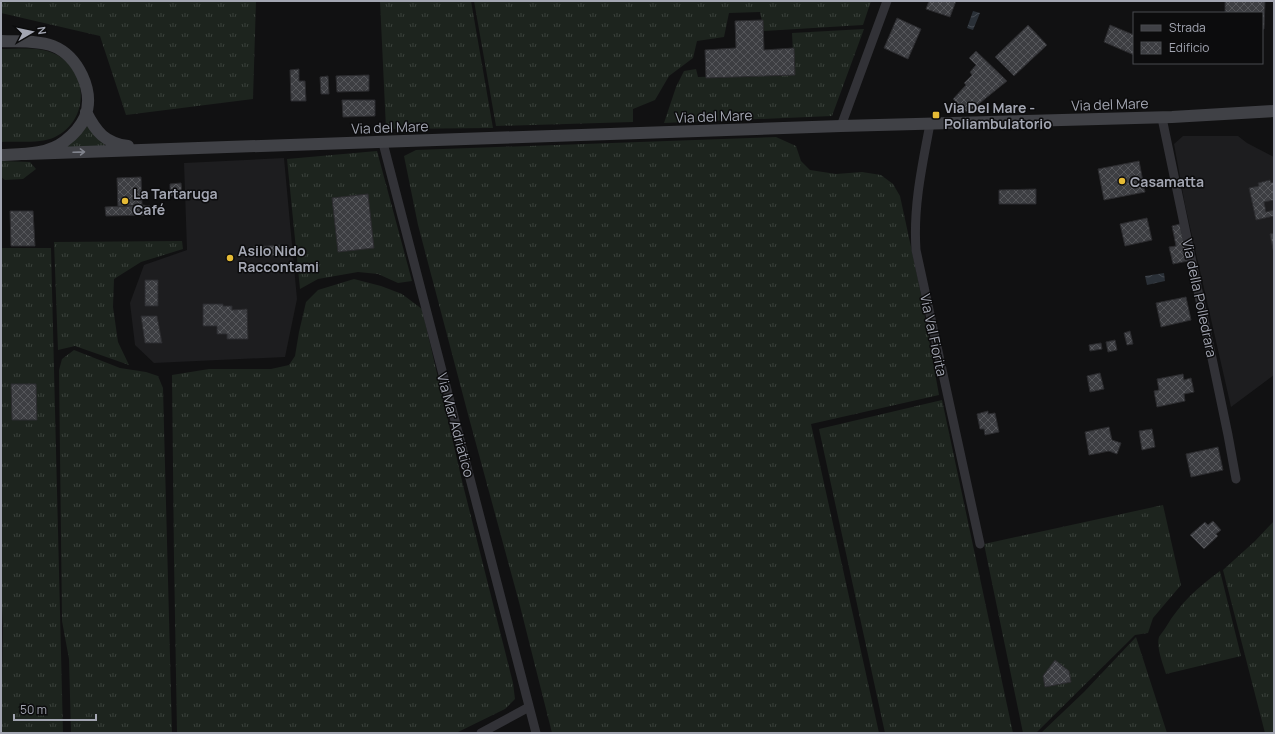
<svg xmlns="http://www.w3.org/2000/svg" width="1275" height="734" viewBox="0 0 1275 734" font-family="Manrope,sans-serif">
  <defs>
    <pattern id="grass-tufts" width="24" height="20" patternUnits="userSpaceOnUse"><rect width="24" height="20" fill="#1d241e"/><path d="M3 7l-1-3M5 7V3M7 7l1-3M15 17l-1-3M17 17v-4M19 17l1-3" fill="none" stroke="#3b413c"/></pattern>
    <pattern id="water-waves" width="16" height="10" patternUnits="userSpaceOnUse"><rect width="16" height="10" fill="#2a3037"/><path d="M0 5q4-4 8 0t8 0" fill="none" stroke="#464b52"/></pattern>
    <pattern id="building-cross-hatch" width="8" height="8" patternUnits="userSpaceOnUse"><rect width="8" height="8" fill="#3d3e42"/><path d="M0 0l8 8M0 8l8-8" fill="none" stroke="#56575b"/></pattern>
  </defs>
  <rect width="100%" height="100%" fill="#111112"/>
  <!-- built -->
  <path fill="#1d1d1f" d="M 1183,136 L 1238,136 L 1247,143 L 1274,157 L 1274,375 L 1231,407 L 1185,205 L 1174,144 Z
    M 284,158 L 297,299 L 285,357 L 154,363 L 135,345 L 130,303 L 144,265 L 187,250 L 184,163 Z"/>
  <!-- grass -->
  <path fill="url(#grass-tufts)" d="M 1,1 L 256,1 L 253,99 L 126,115 L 100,36 L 1,13 Z
    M 380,1 L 471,1 L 493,128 L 386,129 Z
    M 474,1 L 871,1 L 863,25 L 764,31 L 760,12 L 729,13 L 724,37 L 697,41 L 693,58 L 669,76 L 655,100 L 633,109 L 633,122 L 496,126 Z
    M 864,29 L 832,116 L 664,123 L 676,87 L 684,71 L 696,69 L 698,77 L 794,74 L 792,33 Z
    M 1,49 C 18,49 39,46 55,54 C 89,70 90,120 55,137 C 41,144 16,141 1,142 Z
    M 89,119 L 105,145 L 104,146 L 61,148 Z
    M 776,137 L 796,146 L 801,161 L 810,170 L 836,174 L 862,172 L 881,175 L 893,184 L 900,196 L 919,284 L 939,395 L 811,424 L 879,733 L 552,733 L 519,602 L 469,418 L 418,225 L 404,156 L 416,150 Z
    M 377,151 L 412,281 L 398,283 L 378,274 L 358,272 L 318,279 L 300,289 L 287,159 Z
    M 1,161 L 30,162 L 36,169 L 23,179 L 5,180 L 1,177 Z
    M 182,241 L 183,249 L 141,262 L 114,279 L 113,307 L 118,342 L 129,365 L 75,346 L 58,350 L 54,242 Z
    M 1,248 L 51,248 L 63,733 L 1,733 L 3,628 L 1,592 Z
    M 354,279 L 381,286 L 402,294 L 422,309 L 463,485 L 513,683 L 515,699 L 505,709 L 456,733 L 177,733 L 174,560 L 172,375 L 209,369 L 271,369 L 289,365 L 295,356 L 299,332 L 306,302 L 318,290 Z
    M 74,350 L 120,368 L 146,372 L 158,376 L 163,388 L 172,733 L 71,733 L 69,659 L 62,621 L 59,370 L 62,359 Z
    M 942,400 L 1013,733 L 885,733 L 819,429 Z
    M 1163,505 L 1181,585 L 1153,618 L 1148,633 L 1135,635 L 1036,733 L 1023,733 L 984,544 Z
    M 1274,521 L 1274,733 L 1265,733 L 1223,570 L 1255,541 Z
    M 1220,571 L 1241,656 L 1166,674 C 1163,664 1156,647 1159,637 C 1161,634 1164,630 1166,627 C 1180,603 1198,587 1220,571 Z
    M 1136,637 L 1167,733 L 1041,733 L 1084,692 Z"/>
  <!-- water -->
  <path fill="url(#water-waves)" d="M 973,11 L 980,13 L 973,30 L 967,28 Z
    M 1164,273 L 1165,281 L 1147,285 L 1145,276 Z"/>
  <!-- building -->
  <path fill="url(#building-cross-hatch)" stroke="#2b2b2e" d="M 929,1 L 956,1 L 950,17 L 926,9 Z
    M 1225,1 L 1265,1 L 1264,29 L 1262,29 L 1262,13 L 1225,13 Z
    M 897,18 L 921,29 L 908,59 L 884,48 Z
    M 763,20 L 764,50 L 794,48 L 795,75 L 706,78 L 705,50 L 736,48 L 735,21 Z
    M 1028,25 L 1047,45 L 1014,76 L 995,57 Z
    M 1110,25 L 1134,35 L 1134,55 L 1104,42 Z
    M 976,51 L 1007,81 L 970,111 L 966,112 L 953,99 L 966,85 L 964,83 L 972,75 L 970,72 L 976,65 L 969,58 Z
    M 299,69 L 299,81 L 305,81 L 306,101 L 291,101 L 290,70 Z
    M 369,75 L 369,91 L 337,92 L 336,76 Z
    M 328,76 L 329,94 L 321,94 L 320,77 Z
    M 342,100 L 375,100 L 375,116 L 343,117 Z
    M 1139,161 L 1145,192 L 1104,200 L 1098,169 Z
    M 141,177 L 142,205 L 118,207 L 117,178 Z
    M 1270,180 L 1271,183 L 1274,182 L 1274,200 L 1264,202 L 1266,212 L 1274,210 L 1274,216 L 1256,220 L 1249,188 L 1259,186 L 1258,183 Z
    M 181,183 L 182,195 L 170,196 L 170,184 Z
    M 1036,189 L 1036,204 L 999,204 L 999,190 Z
    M 368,194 L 374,248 L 338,252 L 332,198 Z
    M 142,205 L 150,206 L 151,215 L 106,216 L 105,207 Z
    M 10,211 L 33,211 L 35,246 L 11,246 Z
    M 1147,218 L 1152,240 L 1125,246 L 1120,224 Z
    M 1180,224 L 1188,261 L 1173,264 L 1169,247 L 1176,246 L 1172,226 Z
    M 1274,233 L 1274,254 L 1270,234 Z
    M 280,245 L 281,255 L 253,257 L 253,247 Z
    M 145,280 L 158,280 L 158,306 L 145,306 Z
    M 1186,297 L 1191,320 L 1161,327 L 1156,303 Z
    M 203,304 L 223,304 L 223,306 L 232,306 L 232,310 L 247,309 L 248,339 L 227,339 L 227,334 L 217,334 L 217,326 L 203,326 Z
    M 141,316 L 157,316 L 162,343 L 145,343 Z
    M 1130,331 L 1133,344 L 1127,345 L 1124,333 Z
    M 1115,340 L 1117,350 L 1108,352 L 1106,342 Z
    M 1101,343 L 1102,349 L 1090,351 L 1089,345 Z
    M 1100,373 L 1104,389 L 1090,392 L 1087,376 Z
    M 1183,374 L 1184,380 L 1191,378 L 1194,392 L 1184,394 L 1185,401 L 1157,407 L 1154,391 L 1159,390 L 1157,379 Z
    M 11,384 L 36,384 L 37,420 L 12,420 Z
    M 988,411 L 988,414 L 995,413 L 999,432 L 985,435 L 984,429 L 980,429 L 977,414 Z
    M 1109,427 L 1112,440 L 1121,443 L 1117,454 L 1109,451 L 1089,455 L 1085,432 Z
    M 1152,429 L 1155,447 L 1142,450 L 1139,431 Z
    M 1218,447 L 1223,470 L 1191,477 L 1186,454 Z
    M 1213,521 L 1221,530 L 1216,534 L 1218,536 L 1204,549 L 1190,535 L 1205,522 L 1208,525 Z
    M 1055,660 L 1069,671 L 1071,682 L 1045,687 L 1043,676 Z"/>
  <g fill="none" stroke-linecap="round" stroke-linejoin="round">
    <!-- minor -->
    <path stroke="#323237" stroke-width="9" d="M 1162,118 L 1228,435 L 1236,479
      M 930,124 C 922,166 913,207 916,250 L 980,544
      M 841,126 L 887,1
      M 383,143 L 536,733
      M 481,733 L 529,707"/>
    <!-- secondary -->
    <path stroke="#404146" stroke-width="12" d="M 1,41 C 18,42 37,40 53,46 C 78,56 95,91 85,117 C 81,126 73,135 65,141 C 47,155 23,154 1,155
      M 86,112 C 96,132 105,143 128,146
      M 26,154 L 841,126 L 1172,117 L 1274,111"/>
  </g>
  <!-- one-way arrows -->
  <defs><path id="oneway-shaft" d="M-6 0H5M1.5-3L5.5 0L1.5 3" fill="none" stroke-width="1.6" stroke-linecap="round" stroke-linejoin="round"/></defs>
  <use stroke="#80838c" href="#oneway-shaft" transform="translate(79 152) rotate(-2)"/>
  <!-- markers -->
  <g fill="#e6bb35" stroke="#0c0c0d" stroke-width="1.5">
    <rect x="932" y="111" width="8" height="8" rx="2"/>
    <circle cx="1122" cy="181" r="4"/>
    <circle cx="125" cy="201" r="4"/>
    <circle cx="230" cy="258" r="4"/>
  </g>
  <g text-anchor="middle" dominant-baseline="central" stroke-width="3" stroke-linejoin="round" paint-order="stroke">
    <!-- street labels -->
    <g font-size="14" fill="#a3a6b2" stroke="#0c0c0d">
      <text transform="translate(1110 104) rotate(-2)">Via del Mare</text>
      <text transform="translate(714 116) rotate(-2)">Via del Mare</text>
      <text transform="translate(390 127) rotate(-2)">Via del Mare</text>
      <text transform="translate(1200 298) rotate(78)">Via della Polledrara</text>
      <text transform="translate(934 335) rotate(78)">Via Val Fiorita</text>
      <text transform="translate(456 425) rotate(75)">Via Mar Adriatico</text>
    </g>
    <!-- poi labels -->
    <g font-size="14" font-weight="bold" fill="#a3a6b2" stroke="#0c0c0d" text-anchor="start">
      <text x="944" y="107">Via Del Mare -<tspan x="944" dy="16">Poliambulatorio</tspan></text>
      <text x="1130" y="181">Casamatta</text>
      <text x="133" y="193">La Tartaruga<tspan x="133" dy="16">Café</tspan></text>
      <text x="238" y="250">Asilo Nido<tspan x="238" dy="16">Raccontami</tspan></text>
    </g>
  </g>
  <!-- border -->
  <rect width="1275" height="734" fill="none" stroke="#a3a6b2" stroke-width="4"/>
  <!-- legend -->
  <rect x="1133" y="12" width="130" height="52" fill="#0c0c0d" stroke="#484a4f"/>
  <rect x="1141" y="25" width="20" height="6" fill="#404146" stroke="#484a4f"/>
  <text x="1169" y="32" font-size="12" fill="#a3a6b2">Strada</text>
  <rect x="1141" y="42" width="20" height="12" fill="url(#building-cross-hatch)" stroke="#484a4f"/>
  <text x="1169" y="52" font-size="12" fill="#a3a6b2">Edificio</text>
  <!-- north arrow -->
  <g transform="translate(32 32) rotate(81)" stroke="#0c0c0d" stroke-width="3" paint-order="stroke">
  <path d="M0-3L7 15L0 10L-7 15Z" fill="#a3a6b2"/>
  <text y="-6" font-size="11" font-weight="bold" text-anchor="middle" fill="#a3a6b2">N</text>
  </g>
  <!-- scale -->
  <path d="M14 714v6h82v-6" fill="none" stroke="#a3a6b2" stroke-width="2"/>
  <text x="20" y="714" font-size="12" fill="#a3a6b2" stroke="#0c0c0d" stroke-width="3" paint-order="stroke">50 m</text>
</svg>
